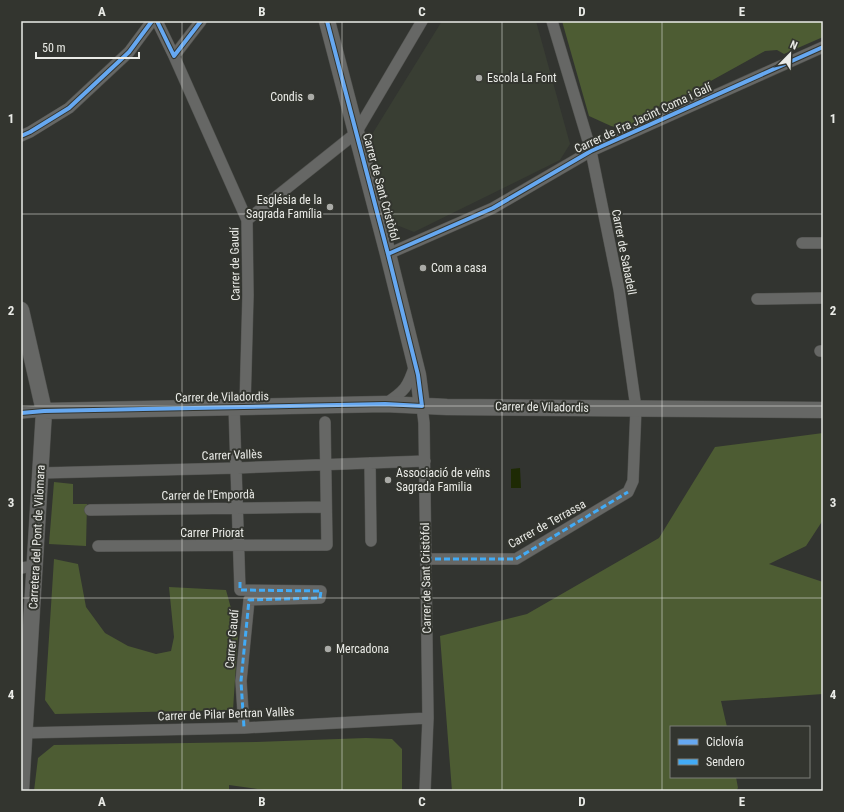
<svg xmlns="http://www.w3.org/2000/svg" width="844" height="812" viewBox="0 0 844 812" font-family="'Roboto Condensed',sans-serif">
  <rect width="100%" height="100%" fill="#323430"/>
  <!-- built -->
  <path fill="#393e33" d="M 442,21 L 536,21 L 570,144 L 560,160 L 414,232 L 389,222 L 371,136 Z"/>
  <!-- green -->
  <path fill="#4d5c33" d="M 562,21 L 823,21 L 823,37 L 784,54 L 777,50 L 765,51 L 624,129 L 611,126 L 589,116 Z
    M 823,433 L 823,520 L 806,546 L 769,564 L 823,582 L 823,694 L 721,701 L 727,727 L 671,727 L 671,777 L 736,777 L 738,788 L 736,791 L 452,791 L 440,636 L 527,614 L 659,538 L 715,447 Z
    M 54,482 L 73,484 L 73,504 L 87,504 L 86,546 L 49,544 Z
    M 54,559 L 78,564 L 86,607 L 105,633 L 128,646 L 156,654 L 171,651 L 174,637 L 169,587 L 226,590 L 238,634 L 233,710 L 55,714 L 45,700 Z
    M 366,738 L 392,739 L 402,749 L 402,791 L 271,791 L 229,785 L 229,791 L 34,791 L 38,758 L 54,745 L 256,742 Z"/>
  <!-- water -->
  <path fill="#1e2a04" d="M 520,468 L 521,488 L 511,488 L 511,469 Z"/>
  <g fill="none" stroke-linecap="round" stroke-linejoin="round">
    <defs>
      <path id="street" d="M 157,21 L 174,56 L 247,220 L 248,295 L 245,406
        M 174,56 L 201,21
        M 21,136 L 30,132 L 69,108 L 129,52 L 152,21
        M 247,220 L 356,133 L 422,21
        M 802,243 L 823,243
        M 388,254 L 493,208 L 591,151 L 823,47
        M 757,299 L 823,298
        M 820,351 L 823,351
        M 385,404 C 405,391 408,387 415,365
        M 234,406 L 240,590 L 321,591 L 320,598 L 249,600 L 241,681 L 244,728
        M 422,406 L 424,423 L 428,718 L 425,791
        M 21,413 L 44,411
        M 370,463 L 371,541
        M 41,473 L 237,468 L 425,461
        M 90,510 L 326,507
        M 98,546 L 327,545 L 325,422
        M 426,559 L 516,559 L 628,492 L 633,481 L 636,408 L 619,289 L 591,151 L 552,21
        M 21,568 L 35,566
        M 21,733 L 244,728 L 428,718"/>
      <path id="secondary" d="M 327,21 L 388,254 L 418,375 L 422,406
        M 21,310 L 44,411 L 21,790
        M 44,411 L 385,404 L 447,407 L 823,410"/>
    </defs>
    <!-- street casing -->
    <use href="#street" stroke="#50514e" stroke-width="12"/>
    <!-- secondary casing -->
    <use href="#secondary" stroke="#50514e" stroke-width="17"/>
    <!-- street -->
    <use href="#street" stroke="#666765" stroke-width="11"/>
    <!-- secondary -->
    <use href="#secondary" stroke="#666765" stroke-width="16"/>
    <!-- quiet -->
    <path stroke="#42abf6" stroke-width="3" stroke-dasharray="6 3" stroke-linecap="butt" d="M 426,559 L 516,559 L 628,492
      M 240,582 L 240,590 L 321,591 L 320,598 L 249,600 L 241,681 L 244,728"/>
    <defs>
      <path id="cycleway" d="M 157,21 L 174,56 L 201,21
        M 21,136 L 30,132 L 69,108 L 129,52 L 152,21
        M 388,254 L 493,208 L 591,151 L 823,47
        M 21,413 L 44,411 L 385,404 L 422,406 L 418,375 L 388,254 L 327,21"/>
    </defs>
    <!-- cycleway casing -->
    <use href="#cycleway" stroke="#33352f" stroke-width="6"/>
    <!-- cycleway -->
    <use href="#cycleway" stroke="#66a8f1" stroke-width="4"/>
  </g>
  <!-- grid -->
  <path fill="none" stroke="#eaebe7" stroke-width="1" stroke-opacity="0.55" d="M 182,21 L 182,791M 342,21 L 342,791M 502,21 L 502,791M 662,21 L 662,791M 21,214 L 823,214M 21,406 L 823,406M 21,598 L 823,598"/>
  <!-- markers -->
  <g fill="#aaaba7" stroke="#33352f" stroke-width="1.5">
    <circle cx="479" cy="78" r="4"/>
    <circle cx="311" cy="97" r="4"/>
    <circle cx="330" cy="207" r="4"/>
    <circle cx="423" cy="268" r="4"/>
    <circle cx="388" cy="480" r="4"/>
    <circle cx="328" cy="649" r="4"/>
  </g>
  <g text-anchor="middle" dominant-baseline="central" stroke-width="4" stroke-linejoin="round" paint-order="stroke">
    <!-- poi labels -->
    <g font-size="12" fill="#eaebe7" stroke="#33352f" text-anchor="start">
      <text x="487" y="78">Escola La Font</text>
      <text x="303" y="97" text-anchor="end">Condis</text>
      <text x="322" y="200" text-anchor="end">Església de la<tspan x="322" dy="14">Sagrada Família</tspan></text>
      <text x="431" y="268">Com a casa</text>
      <text x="396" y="473">Associació de veïns<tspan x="396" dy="14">Sagrada Familia</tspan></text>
      <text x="336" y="649">Mercadona</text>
    </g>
    <!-- street labels -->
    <g font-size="12" fill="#eaebe7" stroke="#33352f">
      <text transform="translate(643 118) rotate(-25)">Carrer de Fra Jacint Coma i Galí</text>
      <text transform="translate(381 187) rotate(75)">Carrer de Sant Cristòfol</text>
      <text transform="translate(624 252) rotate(79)">Carrer de Sabadell</text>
      <text transform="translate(235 264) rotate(-91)">Carrer de Gaudí</text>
      <text transform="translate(222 397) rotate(-1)">Carrer de Viladordis</text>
      <text transform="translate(542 407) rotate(1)">Carrer de Viladordis</text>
      <text transform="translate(232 455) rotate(-2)">Carrer Vallès</text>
      <text transform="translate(208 495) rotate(-1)">Carrer de l'Empordà</text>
      <text transform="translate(547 524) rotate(-29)">Carrer de Terrassa</text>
      <text x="212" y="533">Carrer Priorat</text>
      <text transform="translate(37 537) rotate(-87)">Carretera del Pont de Vilomara</text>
      <text transform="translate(426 578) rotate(-91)">Carrer de Sant Cristòfol</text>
      <text transform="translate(232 639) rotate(-85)">Carrer Gaudí</text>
      <text transform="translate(226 714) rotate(-2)">Carrer de Pilar Bertran Vallès</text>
    </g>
  </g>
  <!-- border -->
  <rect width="844" height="812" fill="none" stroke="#33352f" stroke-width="44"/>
  <!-- legend -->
  <rect x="670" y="726" width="140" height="52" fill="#33352f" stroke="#7c7e79"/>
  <rect x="678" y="739" width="20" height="6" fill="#66a8f1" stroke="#7c7e79"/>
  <text x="706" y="746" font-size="12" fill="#eaebe7">Ciclovía</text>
  <rect x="678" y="759" width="20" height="6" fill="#42abf6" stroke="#7c7e79"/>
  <text x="706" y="766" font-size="12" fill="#eaebe7">Sendero</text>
  <!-- north arrow -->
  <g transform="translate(790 54) rotate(23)" stroke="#33352f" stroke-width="3" paint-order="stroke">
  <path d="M0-3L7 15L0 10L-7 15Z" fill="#eaebe7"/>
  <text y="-6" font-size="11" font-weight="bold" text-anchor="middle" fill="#eaebe7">N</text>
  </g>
  <!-- scale -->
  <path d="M36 52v6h103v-6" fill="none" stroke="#eaebe7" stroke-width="2"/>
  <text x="42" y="52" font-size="12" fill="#eaebe7" stroke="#33352f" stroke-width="3" paint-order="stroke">50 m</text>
  <rect x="22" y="22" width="800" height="768" fill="none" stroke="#eaebe7" stroke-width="1.5"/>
  <g font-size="13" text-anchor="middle" font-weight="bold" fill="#eaebe7">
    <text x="102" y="16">A</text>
    <text x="262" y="16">B</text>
    <text x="422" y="16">C</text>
    <text x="582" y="16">D</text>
    <text x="742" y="16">E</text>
    <text x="11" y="123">1</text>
    <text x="833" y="123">1</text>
    <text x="11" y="315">2</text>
    <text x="833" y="315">2</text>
    <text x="11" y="507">3</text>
    <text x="833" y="507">3</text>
    <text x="11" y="699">4</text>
    <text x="833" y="699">4</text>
    <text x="102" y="806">A</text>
    <text x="262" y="806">B</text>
    <text x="422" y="806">C</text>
    <text x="582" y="806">D</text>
    <text x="742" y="806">E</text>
  </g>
</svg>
